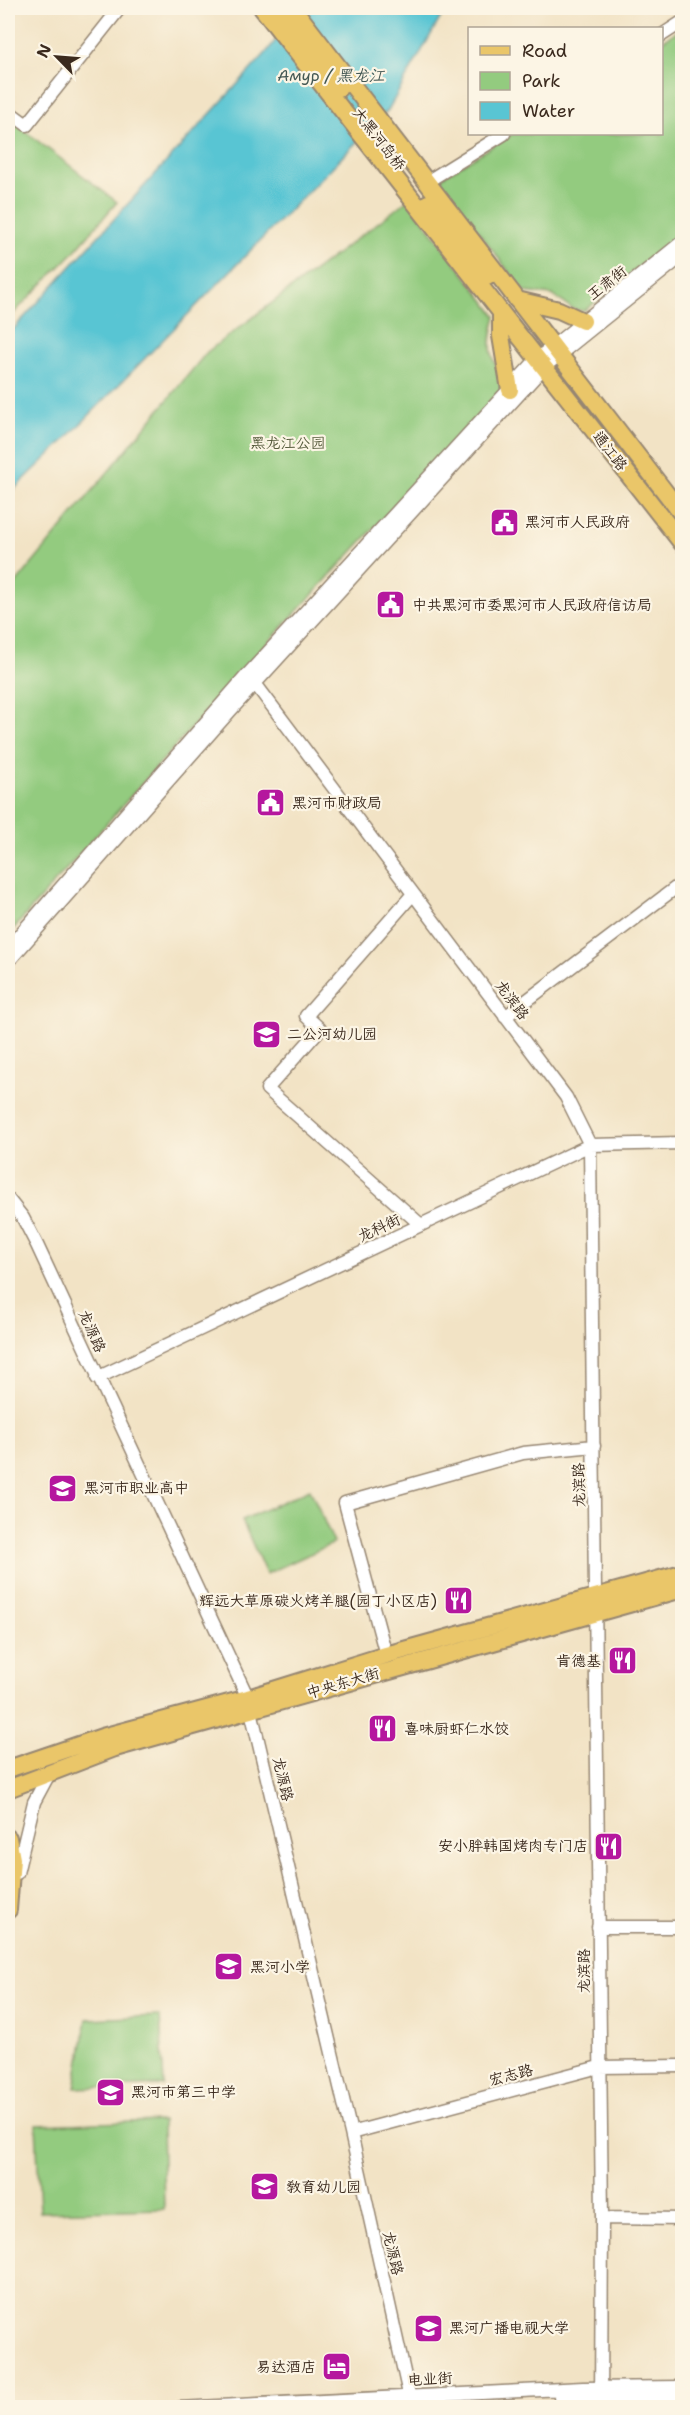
<svg xmlns="http://www.w3.org/2000/svg" width="690" height="2415" viewBox="0 0 690 2415" font-family="'Shantell Sans','LXGW WenKai TC',sans-serif">
  <rect width="100%" height="100%" fill="#fcf5e5"/>
  <filter id="ink" filterUnits="userSpaceOnUse"><feTurbulence type="fractalNoise" baseFrequency=".0167" numOctaves="2"/><feDisplacementMap in="SourceGraphic" scale="12" xChannelSelector="R" yChannelSelector="G"/><feConvolveMatrix kernelMatrix="1 2 1 2 8 2 1 2 1" color-interpolation-filters="sRGB"/></filter>
  <filter id="wash" filterUnits="userSpaceOnUse"><feTurbulence type="fractalNoise" baseFrequency=".008" numOctaves="4" result="noise"/><feDisplacementMap in="SourceGraphic" scale="24" xChannelSelector="R" yChannelSelector="G"/><feGaussianBlur stdDeviation="1.35" result="paint"/><feColorMatrix in="noise" values="0 0 0 0 0 0 0 0 0 0 0 0 0 0 0 0 0 1.4 0 .05"/><feComposite in="paint" operator="in"/></filter>
  <g filter="url(#wash)">
    <rect width="100%" height="100%" fill="#f2e3c5"/>
    <!-- green -->
    <path fill="#93cb7f" stroke="#677a4e" stroke-width="1.5" d="M 682,28 L 682,233 L 584,311 L 573,309 L 552,295 L 524,292 L 439,179 L 512,134 L 662,134 L 662,41 Z
      M 8,118 L 117,202 L 72,254 L 8,319 Z
      M 408,200 L 496,316 C 493,327 489,342 492,354 C 496,371 504,371 501,391 L 239,674 L 8,935 L 8,593 L 207,352 Z
      M 310,1489 L 334,1543 L 266,1574 L 242,1520 Z
      M 160,2016 L 164,2085 L 75,2088 L 87,2019 Z
      M 162,2121 L 164,2209 L 40,2212 L 36,2125 Z"/>
    <!-- water -->
    <path fill="#59c5d3" stroke="#4a7878" stroke-width="1.5" d="M 300,8 L 446,8 L 388,110 L 64,441 L 8,495 L 8,335 L 266,53 Z"/>
  </g>
  <g filter="url(#ink)">
    <g fill="none" stroke-linecap="round" stroke-linejoin="round">
      <defs>
        <path id="minor" d="M 662,35 L 682,22
          M 8,111 L 27,125 L 120,8
          M 433,178 L 504,134
          M 248,674 L 566,1097 L 590,1145 L 602,2218 L 601,2408
          M 413,894 L 306,1016 L 320,1029 L 267,1089 L 421,1225
          M 8,948 L 248,674 L 537,359 L 682,242
          M 8,962 L 230,711 L 544,367 L 682,256
          M 505,1017 L 682,883
          M 8,1199 L 23,1218 L 37,1245 L 248,1698 L 351,2133 L 412,2408
          M 97,1378 L 590,1145 L 682,1143
          M 386,1655 L 345,1503 L 523,1453 L 594,1446
          M 17,1873 L 34,1802 L 49,1774
          M 598,1927 L 682,1927
          M 351,2133 L 599,2067 L 682,2066
          M 602,2218 L 682,2219
          M 560,2397 L 682,2398
          M 179,2408 L 583,2388 L 682,2387"/>
        <path id="major" d="M 262,8 L 682,543
          M 277,8 L 339,88
          M 293,8 C 423,176 551,346 682,514
          M 428,203 L 487,277
          M 517,300 L 559,310 L 583,321
          M 501,313 L 501,336 L 510,390
          M 8,1769 L 102,1737 L 248,1698 L 386,1655 L 682,1573
          M 8,1789 L 115,1748 L 682,1589
          M 8,1838 L 12,1859 L 8,1910"/>
      </defs>
      <!-- minor casing -->
      <use href="#minor" stroke="#968672" stroke-width="15"/>
      <!-- major casing -->
      <use href="#major" stroke="#968672" stroke-width="20"/>
      <!-- minor -->
      <use href="#minor" stroke="#fff" stroke-width="12"/>
      <!-- major -->
      <use href="#major" stroke="#eac669" stroke-width="16"/>
    </g>
  </g>
  <!-- icons -->
  <defs>
    <symbol id="civic-square" viewBox="-11 -11 22 22"><rect x="-9" y="-9" width="18" height="18" rx="4" fill="#b5179e" stroke="#fcf5e5"/><path d="M-.6-6.5H3V-4.5H.6V-3L4-1V1h2V6H-6V1h2V-1L-.6-3ZM-1.2 2.5V6h2.4V2.5Z" fill="#fff"/></symbol>
    <symbol id="school-square" viewBox="-11 -11 22 22"><rect x="-9" y="-9" width="18" height="18" rx="4" fill="#b5179e" stroke="#fcf5e5"/><path d="M0-5L7-2L0 1L-7-2ZM-4 1L0 2.5L4 1V4Q0 6-4 4Z" fill="#fff"/></symbol>
    <symbol id="restaurant-square" viewBox="-11 -11 22 22"><rect x="-9" y="-9" width="18" height="18" rx="4" fill="#b5179e" stroke="#fcf5e5"/><path d="M-5-6h1v4h1v-4h1v4h1v-4h1v5L-1.5 .5V6h-2V.5L-5-1ZM5-6V6H3V1.5H1.5Q1.5-4 5-6Z" fill="#fff"/></symbol>
    <symbol id="university-square" viewBox="-11 -11 22 22"><rect x="-9" y="-9" width="18" height="18" rx="4" fill="#b5179e" stroke="#fcf5e5"/><path d="M0-5L7-2L0 1L-7-2ZM-4 1L0 2.5L4 1V4Q0 6-4 4Z" fill="#fff"/></symbol>
    <symbol id="hotel-square" viewBox="-11 -11 22 22"><rect x="-9" y="-9" width="18" height="18" rx="4" fill="#b5179e" stroke="#fcf5e5"/><path d="M-6-4.5h1.5V1H6V5H4.5V3h-9V5H-6ZM-4 0a1.8 1.8 0 1 1 3.6 0ZM.5 0V-2.5h3Q6-2.5 6 0Z" fill="#fff"/></symbol>
  </defs>
  <g fill-rule="evenodd">
    <use href="#civic-square" x="488" y="506" width="33" height="33"/>
    <use href="#civic-square" x="374" y="588" width="33" height="33"/>
    <use href="#civic-square" x="254" y="786" width="33" height="33"/>
    <use href="#school-square" x="250" y="1018" width="33" height="33"/>
    <use href="#school-square" x="46" y="1472" width="33" height="33"/>
    <use href="#restaurant-square" x="442" y="1584" width="33" height="33"/>
    <use href="#restaurant-square" x="606" y="1644" width="33" height="33"/>
    <use href="#restaurant-square" x="366" y="1712" width="33" height="33"/>
    <use href="#restaurant-square" x="592" y="1830" width="33" height="33"/>
    <use href="#school-square" x="212" y="1950" width="33" height="33"/>
    <use href="#school-square" x="94" y="2076" width="33" height="33"/>
    <use href="#school-square" x="248" y="2170" width="33" height="33"/>
    <use href="#university-square" x="412" y="2312" width="33" height="33"/>
    <use href="#hotel-square" x="320" y="2350" width="33" height="33"/>
  </g>
  <g text-anchor="middle" dominant-baseline="central" stroke-width="4.5" stroke-linejoin="round" paint-order="stroke">
    <!-- street labels -->
    <g font-size="15" fill="#3b2a1e" stroke="#fcf5e5">
      <text transform="translate(379 139) rotate(52)">大黑河岛桥</text>
      <text transform="translate(607 283) rotate(-38)">王肃街</text>
      <text transform="translate(610 451) rotate(52)">通江路</text>
      <text transform="translate(512 1000) rotate(53)">龙滨路</text>
      <text transform="translate(379 1228) rotate(-25)">龙科街</text>
      <text transform="translate(92 1331) rotate(66)">龙源路</text>
      <text transform="translate(579 1485) rotate(-91)">龙滨路</text>
      <text transform="translate(343 1683) rotate(-16)">中央东大街</text>
      <text transform="translate(283 1779) rotate(77)">龙源路</text>
      <text transform="translate(584 1971) rotate(-90)">龙滨路</text>
      <text transform="translate(511 2075) rotate(-15)">宏志路</text>
      <text transform="translate(393 2253) rotate(77)">龙源路</text>
      <text transform="translate(430 2379) rotate(-3)">电业街</text>
    </g>
    <!-- park labels -->
    <g font-size="15" fill="#555a3b" stroke="#fcf5e5">
      <text x="288" y="443">黑龙江公园</text>
    </g>
    <!-- poi labels -->
    <g font-size="15" fill="#3b2a1e" stroke="#fcf5e5" text-anchor="start">
      <text x="525" y="522">黑河市人民政府</text>
      <text x="412" y="605">中共黑河市委黑河市人民政府信访局</text>
      <text x="292" y="803">黑河市财政局</text>
      <text x="287" y="1034">二公河幼儿园</text>
      <text x="84" y="1488">黑河市职业高中</text>
      <text x="437" y="1601" text-anchor="end">辉远大草原碳火烤羊腿(园丁小区店)</text>
      <text x="601" y="1661" text-anchor="end">肯德基</text>
      <text x="404" y="1729">喜味厨虾仁水饺</text>
      <text x="588" y="1846" text-anchor="end">安小胖韩国烤肉专门店</text>
      <text x="250" y="1967">黑河小学</text>
      <text x="131" y="2092">黑河市第三中学</text>
      <text x="286" y="2187">教育幼儿园</text>
      <text x="449" y="2328">黑河广播电视大学</text>
      <text x="316" y="2367" text-anchor="end">易达酒店</text>
    </g>
    <!-- water labels -->
    <g font-size="16" font-style="italic" fill="#445854" stroke="#fcf5e5">
      <text x="331" y="75">Амур / 黑龙江</text>
    </g>
  </g>
  <!-- margin -->
  <rect width="690" height="2415" fill="none" stroke="#fcf5e5" stroke-width="30"/>
  <!-- legend -->
  <rect x="468" y="27" width="195" height="108" fill="#fcf5e5" stroke="#afa495" stroke-width="1.5"/>
  <rect x="480" y="46" width="30" height="9" fill="#eac669" stroke="#afa495" stroke-width="1.5"/>
  <text x="522" y="57" font-size="18" fill="#3b2a1e">Road</text>
  <rect x="480" y="72" width="30" height="18" fill="#93cb7f" stroke="#afa495" stroke-width="1.5"/>
  <text x="522" y="87" font-size="18" fill="#3b2a1e">Park</text>
  <rect x="480" y="102" width="30" height="18" fill="#59c5d3" stroke="#afa495" stroke-width="1.5"/>
  <text x="522" y="117" font-size="18" fill="#3b2a1e">Water</text>
  <!-- north arrow -->
  <g transform="translate(57 57) rotate(295)" stroke="#fcf5e5" stroke-width="4.5" paint-order="stroke">
  <path d="M0-4.5L10 22L0 15L-10 22Z" fill="#3b2a1e"/>
  <text y="-9" font-size="16" font-weight="bold" text-anchor="middle" fill="#3b2a1e">N</text>
  </g>
</svg>
